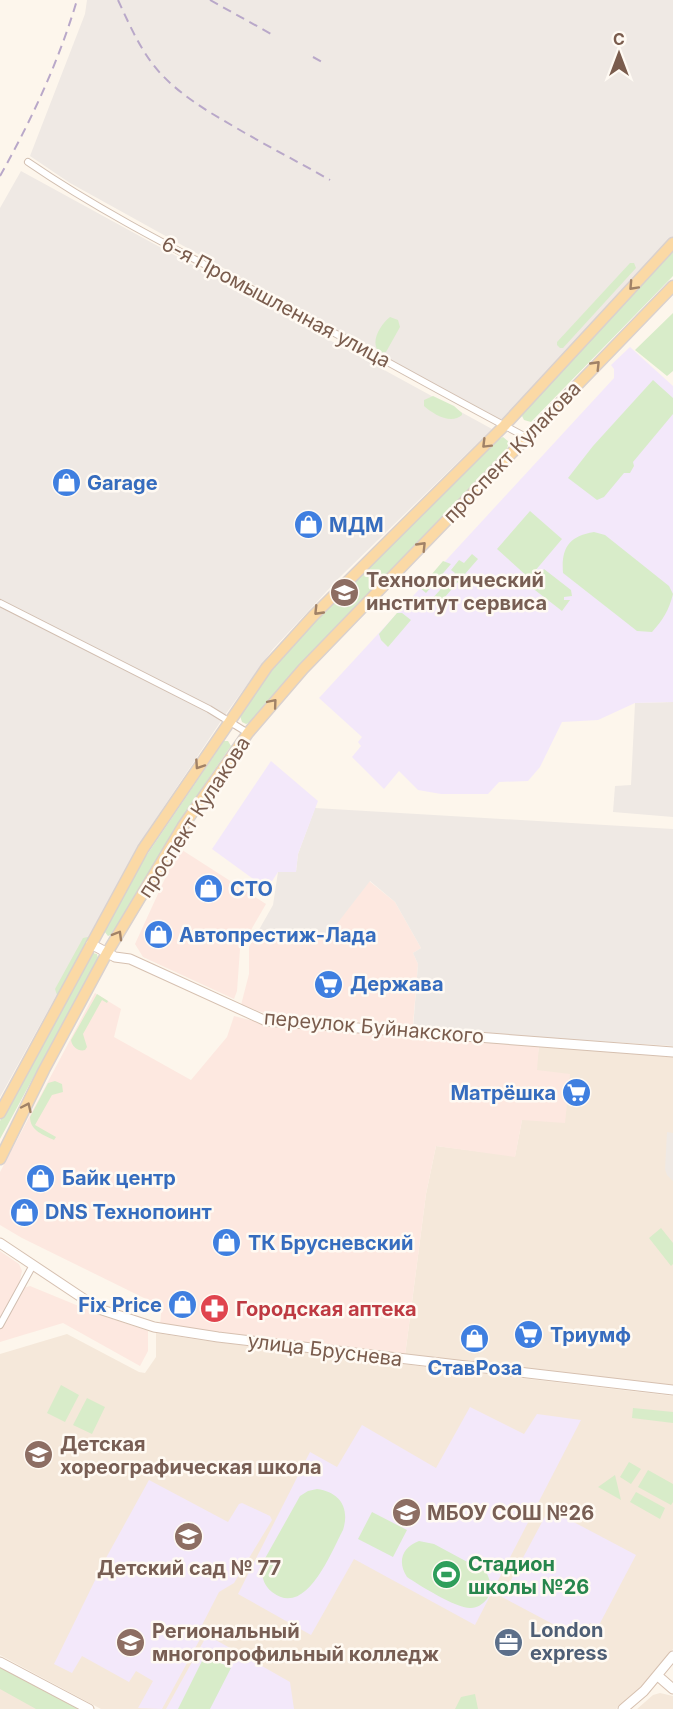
<svg xmlns="http://www.w3.org/2000/svg" width="673" height="1709" viewBox="0 0 673 1709" font-family="Inter,sans-serif">
  <rect width="100%" height="100%" fill="#fdf6ec"/>
  <!-- residential -->
  <path fill="#f5e8da" d="M 539,1045 L 673,1056 L 673,1386 L 405,1356 L 426,1194 L 436,1146 L 515,1156 L 522,1120 L 536,1070 Z
    M 156,1333 L 200,1340 L 673,1396 L 673,1649 L 638,1690 L 616,1709 L 101,1709 L 0,1655 L 0,1354 L 67,1334 L 139,1372 L 145,1373 L 156,1357 Z
    M 0,1671 L 72,1709 L 0,1709 Z
    M 660,1693 L 673,1696 L 673,1709 L 637,1709 L 653,1695 Z"/>
  <!-- commercial -->
  <path fill="#fde8e0" d="M 179,848 L 266,904 L 240,949 L 237,991 L 234,999 L 143,957 L 135,944 Z
    M 369,881 L 395,902 L 421,948 L 413,953 L 418,964 L 413,1025 L 276,1017 L 241,1005 L 249,974 L 249,947 L 256,935 L 313,938 Z
    M 95,993 L 121,1009 L 114,1037 L 191,1080 L 227,1037 L 234,1016 L 270,1025 L 539,1045 L 537,1070 L 570,1074 L 565,1123 L 522,1120 L 515,1157 L 436,1146 L 426,1194 L 405,1356 L 160,1325 L 162,1303 L 146,1299 L 22,1238 L 0,1225 L 0,1172 Z
    M 0,1251 L 19,1264 L 22,1271 L 19,1285 L 23,1288 L 30,1286 L 103,1316 L 148,1331 L 148,1351 L 140,1366 L 63,1323 L 0,1342 Z"/>
  <!-- industrial -->
  <path fill="#efe9e4" d="M 87,0 L 673,0 L 673,239 L 503,423 L 70,183 L 30,156 L 85,14 Z
    M 21,171 L 492,429 L 339,578 L 273,649 L 225,715 L 147,832 L 0,1097 L 0,208 Z
    M 673,702 L 673,817 L 613,812 L 615,786 L 631,785 L 635,703 Z
    M 315,808 L 673,829 L 673,1046 L 413,1029 L 418,964 L 413,953 L 421,948 L 395,902 L 370,881 L 329,934 L 313,938 L 256,935 L 273,905 L 278,872 L 296,872 L 298,854 Z
    M 667,1132 L 673,1133 L 673,1181 L 667,1175 L 665,1169 Z"/>
  <!-- education -->
  <path fill="#f3e8fa" d="M 630,347 L 673,386 L 673,702 L 635,703 L 598,720 L 562,722 L 540,767 L 528,781 L 499,782 L 488,794 L 441,794 L 418,790 L 399,771 L 384,789 L 352,757 L 361,746 L 358,742 L 362,737 L 319,698 L 614,378 L 614,369 L 611,365 Z
    M 271,761 L 318,801 L 298,854 L 296,872 L 278,872 L 267,889 L 212,849 Z
    M 470,1407 L 524,1434 L 537,1414 L 581,1420 L 475,1625 L 354,1559 L 311,1635 L 238,1594 L 310,1452 L 337,1467 L 362,1425 L 436,1468 Z
    M 149,1480 L 228,1522 L 239,1504 L 242,1503 L 270,1516 L 272,1520 L 234,1583 L 219,1592 L 201,1627 L 205,1630 L 162,1709 L 138,1708 L 153,1681 L 136,1671 L 129,1682 L 82,1656 L 72,1673 L 54,1664 L 106,1558 Z
    M 549,1509 L 636,1555 L 598,1627 L 590,1623 L 581,1639 L 502,1597 Z
    M 207,1635 L 290,1682 L 294,1709 L 166,1709 Z"/>
  <!-- green -->
  <path fill="#d8ecc9" d="M 673,252 L 673,276 L 531,422 L 524,420 L 522,416 L 523,413 Z
    M 630,263 L 634,263 L 636,268 L 563,348 L 560,348 L 557,345 L 557,342 Z
    M 673,313 L 673,371 L 667,376 L 635,350 Z
    M 390,317 L 398,320 L 400,327 L 386,352 L 380,353 C 369,343 380,325 390,317 Z
    M 653,380 L 673,398 L 673,414 L 633,462 L 634,466 L 630,473 L 624,473 L 604,497 L 597,500 L 568,478 L 593,446 Z
    M 433,396 L 454,406 L 462,413 L 462,415 C 451,425 433,414 424,406 L 424,400 Z
    M 503,437 L 509,442 L 507,449 L 317,646 L 251,722 L 246,724 L 242,722 L 240,716 L 242,713 L 275,666 L 300,637 L 497,440 Z
    M 530,511 L 562,539 L 529,578 L 497,549 Z
    M 594,532 L 605,535 L 669,586 L 673,594 C 669,610 663,620 652,632 L 637,631 L 563,573 C 561,548 569,536 594,532 Z
    M 472,554 L 478,559 L 438,605 L 432,599 L 455,573 L 451,570 L 459,560 L 464,563 Z
    M 443,561 L 451,564 L 426,593 L 420,588 Z
    M 544,569 L 571,590 L 572,596 L 564,597 L 564,600 L 570,600 L 562,611 L 531,587 Z
    M 397,613 L 402,613 L 411,620 L 388,647 L 381,640 L 379,634 Z
    M 224,741 L 228,741 L 231,746 C 188,807 149,869 113,934 L 108,936 L 104,931 L 138,868 Z
    M 88,937 L 91,937 L 58,998 L 55,989 L 83,938 Z
    M 93,953 L 97,954 L 98,958 L 0,1139 L 0,1121 Z
    M 97,994 L 108,1001 L 107,1003 L 102,1000 L 83,1034 L 87,1047 L 85,1050 C 79,1052 72,1047 71,1040 Z
    M 55,1081 L 62,1084 L 63,1092 L 52,1095 L 35,1125 L 56,1137 L 54,1140 C 44,1135 30,1131 30,1117 L 48,1083 Z
    M 661,1228 L 673,1243 L 673,1264 L 671,1266 L 649,1238 Z
    M 61,1385 L 79,1395 L 65,1422 L 47,1413 Z
    M 87,1398 L 105,1407 L 92,1434 L 73,1425 Z
    M 633,1408 L 673,1412 L 673,1423 L 632,1418 Z
    M 629,1462 L 641,1469 L 631,1484 L 620,1477 Z
    M 648,1470 L 673,1484 L 673,1502 L 671,1505 L 638,1487 Z
    M 615,1475 L 621,1500 L 598,1487 Z
    M 317,1489 C 340,1492 350,1508 343,1530 C 331,1552 306,1619 272,1592 C 262,1584 261,1574 263,1562 L 300,1496 L 308,1491 Z
    M 636,1492 L 665,1508 L 660,1519 L 630,1502 Z
    M 372,1512 L 407,1530 L 393,1557 L 358,1539 Z
    M 419,1541 L 434,1544 L 486,1572 C 491,1581 493,1590 487,1599 C 483,1604 477,1608 471,1608 C 457,1609 419,1585 407,1577 C 397,1562 402,1547 419,1541 Z
    M 205,1655 L 231,1668 L 210,1709 L 178,1709 Z
    M 0,1666 L 81,1709 L 36,1709 L 0,1689 Z
    M 475,1694 L 478,1709 L 455,1709 L 461,1697 Z"/>
  <g fill="none" stroke-linecap="round" stroke-linejoin="round">
    <defs>
      <path id="street" d="M 28,162 C 108,217 197,260 282,305 C 364,348 444,394 526,437
        M 0,603 L 209,709 L 248,733
        M 0,1325 L 33,1265"/>
      <path id="secondary" d="M 91,944 L 115,957 L 130,959 L 266,1021 L 673,1052
        M 0,1243 L 99,1309 L 154,1327 L 218,1337 L 673,1390
        M 0,1662 L 89,1709
        M 658,1676 L 673,1689
        M 623,1709 L 644,1691 L 673,1656"/>
      <path id="primary" d="M 0,1113 L 143,849 L 267,667 L 313,616 L 504,426 L 673,243
        M 0,1159 L 44,1070 L 107,953 L 183,826 L 248,733 L 303,669 L 673,286"/>
    </defs>
    <!-- street casing -->
    <use href="#street" stroke="#d1beb0" stroke-width="8"/>
    <!-- secondary casing -->
    <use href="#secondary" stroke="#d6c0b0" stroke-width="11"/>
    <!-- primary casing -->
    <use href="#primary" stroke="#dad1cd" stroke-width="13"/>
    <!-- street -->
    <use href="#street" stroke="#fff" stroke-width="6"/>
    <!-- secondary -->
    <use href="#secondary" stroke="#fff" stroke-width="9"/>
    <!-- primary -->
    <use href="#primary" stroke="#fbd9a5" stroke-width="10"/>
    <!-- rail -->
    <path stroke="#b9a8c9" stroke-width="2" stroke-dasharray="9 6" stroke-linecap="butt" d="M 118,0 C 130,26 142,54 162,75 C 186,100 216,116 245,133 C 273,149 302,164 330,180
      M 210,0 L 273,35
      M 313,57 L 324,63
      M 0,176 C 31,121 59,61 77,0"/>
  </g>
  <!-- one-way arrows -->
  <defs><path id="oneway-chevron" d="M-2-3.5L2.5 0L-2 3.5" fill="none" stroke-width="1.6" stroke-linecap="round" stroke-linejoin="round" transform="scale(1.5)"/></defs>
  <g stroke="#a18267">
    <use href="#oneway-chevron" transform="translate(633 286) rotate(133)"/>
    <use href="#oneway-chevron" transform="translate(596 365) rotate(-46)"/>
    <use href="#oneway-chevron" transform="translate(486 444) rotate(135)"/>
    <use href="#oneway-chevron" transform="translate(422 546) rotate(-46)"/>
    <use href="#oneway-chevron" transform="translate(318 611) rotate(134)"/>
    <use href="#oneway-chevron" transform="translate(273 703) rotate(-50)"/>
    <use href="#oneway-chevron" transform="translate(199 765) rotate(124)"/>
    <use href="#oneway-chevron" transform="translate(118 935) rotate(-60)"/>
    <use href="#oneway-chevron" transform="translate(27 1107) rotate(-65)"/>
  </g>
  <!-- icons -->
  <defs>
    <symbol id="shop-disc" viewBox="-11 -11 22 22"><circle r="9.5" fill="#3f7fe0" stroke="#fffaf3"/><path d="M-5-2.5h2.3a2.7 3.5 0 0 1 5.4 0H5L5.5 6h-11ZM-1.5-2.5h3a1.5 2.3 0 0 0-3 0Z" fill="#fff"/></symbol>
    <symbol id="university-disc" viewBox="-11 -11 22 22"><circle r="9.5" fill="#8d6e63" stroke="#fffaf3"/><path d="M0-5L7-2L0 1L-7-2ZM-4 1L0 2.5L4 1V4Q0 6-4 4Z" fill="#fff"/></symbol>
    <symbol id="supermarket-disc" viewBox="-11 -11 22 22"><circle r="9.5" fill="#3f7fe0" stroke="#fffaf3"/><path d="M-6-5.5h2.5l.6 2H6L4.5 2H-2.5L-4.4-4H-6ZM-1.5 3.2a1.3 1.3 0 1 0 .1 0ZM3 3.2a1.3 1.3 0 1 0 .1 0Z" fill="#fff"/></symbol>
    <symbol id="pharmacy-disc" viewBox="-11 -11 22 22"><circle r="9.5" fill="#e0444e" stroke="#fffaf3"/><path d="M-2-6h4v4h4v4h-4v4h-4v-4h-4v-4h4Z" fill="#fff"/></symbol>
    <symbol id="school-disc" viewBox="-11 -11 22 22"><circle r="9.5" fill="#8d6e63" stroke="#fffaf3"/><path d="M0-5L7-2L0 1L-7-2ZM-4 1L0 2.5L4 1V4Q0 6-4 4Z" fill="#fff"/></symbol>
    <symbol id="stadium-disc" viewBox="-11 -11 22 22"><circle r="9.5" fill="#2e9e5b" stroke="#fffaf3"/><path d="M0-5a6.5 5 0 1 0 0 10a6.5 5 0 1 0 0-10ZM-3.5-1.8h7v3.6h-7Z" fill="#fff"/></symbol>
    <symbol id="office-disc" viewBox="-11 -11 22 22"><circle r="9.5" fill="#5c6f8a" stroke="#fffaf3"/><path d="M-6-3h4V-5.5h4V-3h4V5H-6ZM-1-4.5V-3h2v-1.5ZM-6 0V1H6V0Z" fill="#fff"/></symbol>
  </defs>
  <g fill-rule="evenodd">
    <use href="#shop-disc" x="50" y="466" width="33" height="33"/>
    <use href="#shop-disc" x="292" y="508" width="33" height="33"/>
    <use href="#university-disc" x="328" y="576" width="33" height="33"/>
    <use href="#shop-disc" x="192" y="872" width="33" height="33"/>
    <use href="#shop-disc" x="142" y="918" width="33" height="33"/>
    <use href="#supermarket-disc" x="312" y="968" width="33" height="33"/>
    <use href="#supermarket-disc" x="560" y="1076" width="33" height="33"/>
    <use href="#shop-disc" x="24" y="1162" width="33" height="33"/>
    <use href="#shop-disc" x="8" y="1196" width="33" height="33"/>
    <use href="#shop-disc" x="210" y="1226" width="33" height="33"/>
    <use href="#shop-disc" x="166" y="1288" width="33" height="33"/>
    <use href="#pharmacy-disc" x="198" y="1292" width="33" height="33"/>
    <use href="#supermarket-disc" x="512" y="1318" width="33" height="33"/>
    <use href="#shop-disc" x="458" y="1322" width="33" height="33"/>
    <use href="#school-disc" x="22" y="1438" width="33" height="33"/>
    <use href="#school-disc" x="390" y="1496" width="33" height="33"/>
    <use href="#school-disc" x="172" y="1520" width="33" height="33"/>
    <use href="#stadium-disc" x="430" y="1558" width="33" height="33"/>
    <use href="#office-disc" x="492" y="1626" width="33" height="33"/>
    <use href="#university-disc" x="114" y="1626" width="33" height="33"/>
  </g>
  <g text-anchor="middle" dominant-baseline="central" stroke-width="5" stroke-linejoin="round" paint-order="stroke">
    <!-- street labels -->
    <g font-size="20" fill="#7a5c4d" stroke="#fffaf3">
      <text transform="translate(276 302) rotate(28)">6-я Промышленная улица</text>
      <text transform="translate(512 452) rotate(-46)">проспект Кулакова</text>
      <text transform="translate(194 817) rotate(-57)">проспект Кулакова</text>
      <text transform="translate(374 1027) rotate(5)">переулок Буйнакского</text>
      <text transform="translate(325 1350) rotate(7)">улица Бруснева</text>
    </g>
    <!-- shop labels -->
    <g font-size="20" font-weight="bold" fill="#366cbe" stroke="#fffaf3" text-anchor="start">
      <text x="87" y="483">Garage</text>
      <text x="329" y="525">МДМ</text>
      <text x="230" y="889">СТО</text>
      <text x="179" y="935">Автопрестиж-Лада</text>
      <text x="350" y="984">Держава</text>
      <text x="556" y="1093" text-anchor="end">Матрёшка</text>
      <text x="62" y="1178">Байк центр</text>
      <text x="45" y="1212">DNS Технопоинт</text>
      <text x="248" y="1243">ТК Брусневский</text>
      <text x="162" y="1305" text-anchor="end">Fix Price</text>
      <text x="550" y="1335">Триумф</text>
      <text x="475" y="1368" text-anchor="middle">СтавРоза</text>
    </g>
    <!-- education labels -->
    <g font-size="20" font-weight="bold" fill="#785e54" stroke="#fffaf3" text-anchor="start">
      <text x="366" y="580">Технологический<tspan x="366" dy="23">институт сервиса</tspan></text>
      <text x="60" y="1444">Детская<tspan x="60" dy="23">хореографическая школа</tspan></text>
      <text x="427" y="1513">МБОУ СОШ №26</text>
      <text x="189" y="1568" text-anchor="middle">Детский сад № 77</text>
      <text x="152" y="1631">Региональный<tspan x="152" dy="23">многопрофильный колледж</tspan></text>
    </g>
    <!-- health labels -->
    <g font-size="20" font-weight="bold" fill="#be3a42" stroke="#fffaf3" text-anchor="start">
      <text x="236" y="1309">Городская аптека</text>
    </g>
    <!-- leisure labels -->
    <g font-size="20" font-weight="bold" fill="#27864d" stroke="#fffaf3" text-anchor="start">
      <text x="468" y="1564">Стадион<tspan x="468" dy="23">школы №26</tspan></text>
    </g>
    <!-- service labels -->
    <g font-size="20" font-weight="bold" fill="#4e5e75" stroke="#fffaf3" text-anchor="start">
      <text x="530" y="1630">London<tspan x="530" dy="23">express</tspan></text>
    </g>
  </g>
  <!-- north arrow -->
  <g transform="translate(619 54)" stroke="#fffaf3" stroke-width="4.5" paint-order="stroke">
  <path d="M0-4.5L10 22L0 15L-10 22Z" fill="#7a5c4d"/>
  <text y="-9" font-size="16" font-weight="bold" text-anchor="middle" fill="#7a5c4d">С</text>
  </g>
</svg>
